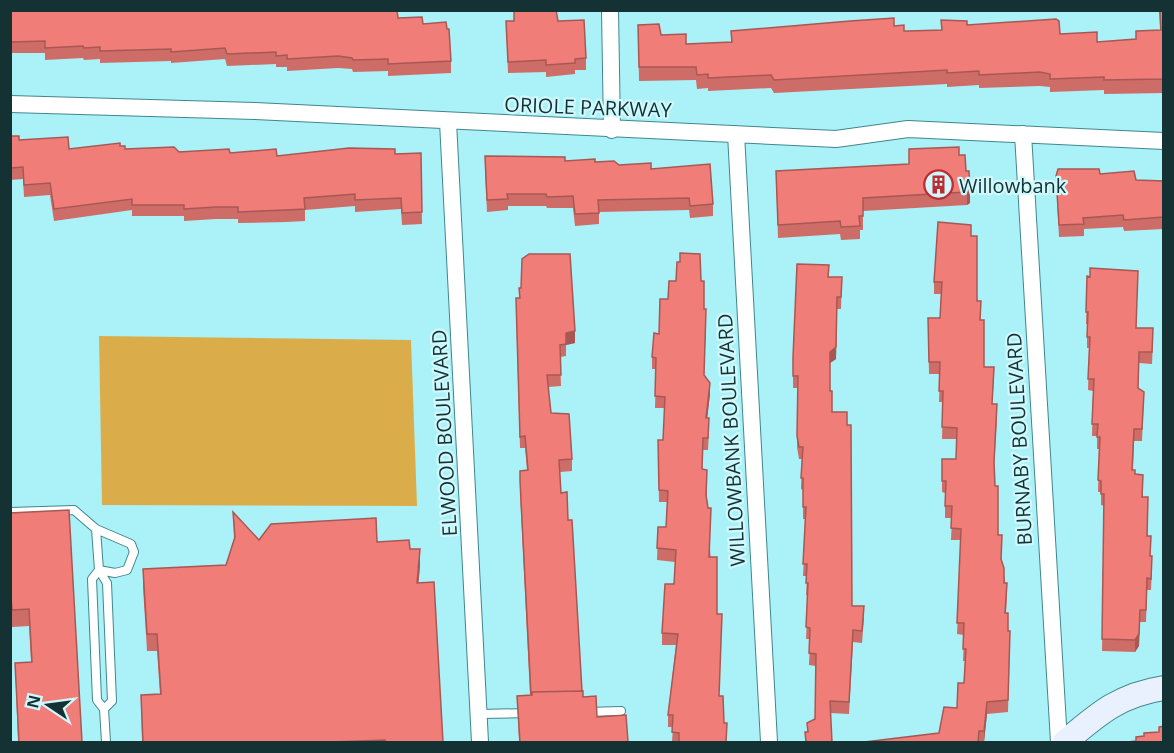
<svg xmlns="http://www.w3.org/2000/svg" width="1174" height="753" viewBox="0 0 1174 753" font-family="'Open Sans',sans-serif">
  <rect width="100%" height="100%" fill="#abf1f8"/>
  <!-- green -->
  <path fill="#dbad4a" d="M 99,336 L 411,340 L 417,506 L 102,505 Z"/>
  <g fill="none" stroke-linecap="round" stroke-linejoin="round">
    <defs>
      <path id="lane" d="M 10,512 L 74,510 L 96,529 L 131,544 L 134,552 L 127,570 L 115,573 L 99,570
        M 96,529 L 99,570 L 107,583 L 112,701 L 104,709
        M 99,570 L 92,579 L 97,700 L 104,709 L 106,742
        M 586,712 L 621,711
        M 480,714 L 528,713"/>
      <path id="street" d="M 610,10 L 612,130
        M 10,104 L 255,111 L 836,139 L 908,129 L 1164,141
        M 448,122 L 480,742
        M 736,134 L 769,742
        M 1023,134 L 1059,742"/>
      <path id="secondary" d="M 1065,742 C 1098,714 1119,695 1164,688"/>
    </defs>
    <!-- lane casing -->
    <use href="#lane" stroke="#41868d" stroke-width="10"/>
    <!-- street casing -->
    <use href="#street" stroke="#41868d" stroke-width="18"/>
    <!-- secondary casing -->
    <use href="#secondary" stroke="#41868d" stroke-width="26"/>
    <!-- lane -->
    <use href="#lane" stroke="#fff" stroke-width="8"/>
    <!-- street -->
    <use href="#street" stroke="#fff" stroke-width="16"/>
    <!-- secondary -->
    <use href="#secondary" stroke="#e9f0fe" stroke-width="24"/>
  </g>
  <!-- wall -->
  <path fill="#ce6c67" d="M 10,10 L 423,24 L 451,61 L 451,73 L 388,76 L 388,71 L 353,72 L 352,69 L 338,68 L 287,71 L 287,67 L 276,67 L 276,64 L 227,66 L 225,59 L 171,63 L 171,61 L 100,63 L 100,59 L 84,60 L 83,58 L 45,60 L 45,53 L 10,53 Z
    M 514,10 L 558,21 L 586,58 L 586,70 L 575,70 L 575,74 L 546,77 L 546,72 L 508,73 L 506,21 L 514,21 Z
    M 1159,10 L 1164,10 L 1164,93 L 1104,94 L 1104,90 L 1050,92 L 1050,87 L 1040,86 L 979,88 L 979,85 L 947,87 L 947,84 L 774,93 L 771,88 L 708,91 L 708,88 L 697,89 L 696,80 L 639,81 L 638,25 L 686,44 L 731,42 L 731,31 L 894,26 L 904,31 L 941,30 L 941,20 L 967,25 L 1060,34 L 1097,42 L 1136,39 L 1160,30 Z
    M 10,136 L 19,140 L 69,149 L 120,146 L 125,149 L 230,153 L 277,156 L 395,154 L 421,153 L 422,224 L 402,225 L 401,209 L 355,212 L 355,206 L 305,210 L 305,221 L 286,222 L 238,223 L 238,219 L 216,219 L 184,221 L 184,216 L 132,216 L 132,210 L 54,221 L 50,195 L 24,197 L 23,179 L 10,180 Z
    M 959,155 L 966,171 L 970,203 L 967,205 L 863,211 L 863,230 L 860,230 L 860,239 L 841,240 L 840,234 L 778,238 L 776,171 L 909,164 Z
    M 565,161 L 595,162 L 651,169 L 713,204 L 713,216 L 690,218 L 689,210 L 599,212 L 599,224 L 575,226 L 573,208 L 547,208 L 546,206 L 508,206 L 508,210 L 487,212 L 485,167 Z
    M 1100,174 L 1136,180 L 1164,188 L 1164,229 L 1124,231 L 1123,227 L 1084,229 L 1084,236 L 1059,237 L 1056,176 Z
    M 971,236 L 984,367 L 994,379 L 992,404 L 997,416 L 994,468 L 998,535 L 1007,594 L 1006,613 L 1010,643 L 1008,712 L 987,714 L 984,742 L 864,742 L 939,733 L 957,708 L 964,683 L 965,661 L 963,661 L 964,635 L 957,634 L 961,540 L 951,540 L 952,518 L 945,518 L 945,493 L 942,492 L 942,459 L 956,459 L 957,439 L 942,439 L 943,402 L 939,402 L 940,374 L 929,374 L 928,318 L 940,318 L 941,294 L 934,294 L 934,282 Z
    M 680,262 L 704,309 L 706,321 L 704,375 L 710,394 L 707,418 L 709,430 L 708,450 L 703,450 L 702,469 L 707,481 L 707,498 L 719,696 L 726,742 L 672,742 L 673,727 L 668,727 L 668,715 L 676,645 L 662,645 L 662,633 L 674,584 L 675,562 L 657,560 L 658,527 L 666,527 L 667,502 L 659,502 L 658,440 L 663,440 L 665,408 L 655,408 L 656,369 L 652,369 L 652,357 L 668,299 L 676,281 Z
    M 1087,276 L 1136,328 L 1153,340 L 1152,364 L 1139,363 L 1138,389 L 1144,392 L 1142,441 L 1134,441 L 1133,470 L 1143,486 L 1143,497 L 1152,568 L 1151,590 L 1147,590 L 1146,622 L 1140,622 L 1139,646 L 1135,652 L 1102,651 L 1104,506 L 1101,505 L 1101,492 L 1098,492 L 1099,449 L 1097,449 L 1097,436 L 1092,436 L 1093,391 L 1088,390 L 1089,348 L 1087,348 L 1087,324 L 1086,324 Z
    M 829,277 L 842,277 L 841,309 L 837,309 L 836,359 L 830,363 L 830,391 L 832,412 L 847,425 L 852,606 L 864,618 L 862,643 L 853,642 L 849,714 L 830,713 L 832,742 L 805,742 L 805,732 L 807,732 L 815,719 L 816,666 L 809,665 L 810,639 L 806,639 L 808,595 L 806,595 L 807,576 L 803,576 L 806,519 L 803,519 L 803,490 L 801,489 L 802,459 L 799,459 L 797,447 L 798,388 L 793,388 L 793,369 Z
    M 519,288 L 575,343 L 566,345 L 566,356 L 560,357 L 561,386 L 548,387 L 551,413 L 572,459 L 572,471 L 560,472 L 561,493 L 582,691 L 583,697 L 597,717 L 628,742 L 519,742 L 517,696 L 530,695 L 520,492 L 520,471 L 527,470 L 525,448 L 520,448 L 516,310 L 519,298 Z
    M 233,512 L 259,540 L 377,542 L 410,549 L 420,566 L 418,583 L 443,742 L 142,742 L 141,695 L 160,694 L 157,651 L 147,651 L 143,587 L 143,569 L 226,565 L 234,539 Z
    M 10,513 L 82,742 L 18,742 L 15,663 L 31,662 L 29,626 L 12,627 L 10,600 Z"/>
  <!-- shaded-wall -->
  <path fill="#a85854" d="M 970,189 L 970,203 L 967,205 L 967,192 Z
    M 837,297 L 836,359 L 830,363 L 830,352 Z
    M 575,331 L 575,343 L 566,345 L 566,333 Z
    M 710,383 L 710,394 L 706,429 L 706,418 Z
    M 420,549 L 420,566 L 417,600 L 417,583 Z
    M 1140,610 L 1139,646 L 1135,652 L 1135,640 Z
    M 987,702 L 987,714 L 984,742 L 984,731 Z"/>
  <!-- building -->
  <path fill="#f07d78" stroke="#a85854" stroke-width="1.5" d="M 10,10 L 397,10 L 398,18 L 422,17 L 423,24 L 446,22 L 447,29 L 449,29 L 451,61 L 388,64 L 388,59 L 353,60 L 352,58 L 338,56 L 287,59 L 287,55 L 276,56 L 276,52 L 227,54 L 225,48 L 171,52 L 171,49 L 100,51 L 100,47 L 84,48 L 83,46 L 45,48 L 45,41 L 10,42 Z
    M 514,10 L 556,10 L 558,21 L 584,20 L 586,58 L 575,59 L 575,63 L 546,65 L 546,60 L 508,62 L 506,21 L 514,21 Z
    M 1160,10 L 1164,10 L 1164,79 L 1104,80 L 1104,77 L 1050,79 L 1050,74 L 1040,72 L 979,75 L 979,71 L 947,73 L 947,70 L 774,80 L 771,75 L 708,78 L 708,74 L 697,75 L 696,67 L 639,67 L 638,25 L 659,24 L 661,35 L 686,34 L 686,44 L 732,42 L 731,31 L 850,21 L 894,18 L 894,26 L 904,25 L 904,31 L 908,31 L 942,30 L 941,20 L 967,21 L 967,25 L 1056,19 L 1059,21 L 1060,34 L 1097,32 L 1097,42 L 1136,39 L 1136,31 L 1161,30 Z
    M 10,136 L 19,136 L 19,140 L 68,137 L 69,149 L 120,143 L 120,146 L 125,146 L 125,149 L 174,147 L 179,152 L 229,149 L 230,153 L 276,149 L 277,156 L 349,148 L 395,149 L 395,154 L 421,153 L 422,212 L 402,213 L 401,198 L 355,200 L 355,194 L 304,198 L 305,209 L 286,210 L 238,212 L 238,207 L 216,207 L 184,209 L 184,205 L 132,205 L 132,199 L 54,209 L 50,183 L 24,185 L 23,167 L 10,168 Z
    M 959,147 L 959,155 L 965,155 L 966,171 L 969,171 L 970,189 L 967,192 L 863,198 L 863,216 L 859,216 L 860,226 L 841,227 L 840,221 L 778,225 L 776,171 L 909,164 L 909,149 Z
    M 485,156 L 565,157 L 565,161 L 595,159 L 595,162 L 614,161 L 619,165 L 651,163 L 651,169 L 710,164 L 713,204 L 690,206 L 689,198 L 598,200 L 599,213 L 575,214 L 573,196 L 547,197 L 546,194 L 507,194 L 508,199 L 487,200 Z
    M 1058,169 L 1099,169 L 1100,174 L 1134,171 L 1136,180 L 1163,181 L 1164,217 L 1124,220 L 1123,215 L 1083,218 L 1084,224 L 1059,225 L 1056,176 Z
    M 938,222 L 971,225 L 971,236 L 977,236 L 977,301 L 981,301 L 980,320 L 984,320 L 984,367 L 994,367 L 992,404 L 997,404 L 994,462 L 995,486 L 998,486 L 998,535 L 1002,535 L 1001,559 L 1004,568 L 1004,583 L 1007,583 L 1005,613 L 1008,613 L 1008,631 L 1010,631 L 1008,700 L 987,702 L 984,731 L 979,731 L 978,742 L 864,742 L 939,733 L 944,707 L 957,708 L 958,683 L 964,683 L 966,649 L 963,649 L 964,623 L 957,623 L 961,529 L 951,528 L 952,506 L 945,506 L 946,481 L 942,481 L 942,459 L 956,459 L 957,428 L 942,427 L 943,391 L 939,391 L 940,362 L 929,362 L 928,318 L 940,318 L 942,282 L 934,282 Z
    M 680,253 L 700,254 L 701,281 L 704,281 L 704,309 L 706,309 L 704,375 L 710,383 L 706,418 L 709,418 L 708,438 L 703,438 L 702,469 L 707,470 L 706,495 L 708,508 L 711,508 L 709,557 L 717,557 L 717,614 L 722,614 L 719,696 L 723,696 L 724,723 L 727,723 L 726,742 L 679,742 L 679,733 L 672,732 L 673,715 L 668,715 L 678,634 L 662,633 L 665,584 L 674,584 L 676,550 L 657,548 L 658,527 L 666,527 L 668,491 L 659,490 L 658,440 L 663,440 L 665,397 L 655,396 L 656,358 L 652,357 L 654,333 L 659,334 L 660,299 L 668,299 L 669,281 L 676,281 L 677,262 L 680,262 Z
    M 529,254 L 570,254 L 575,331 L 566,333 L 566,344 L 560,345 L 561,375 L 547,375 L 551,413 L 569,414 L 572,459 L 559,460 L 561,493 L 567,492 L 568,520 L 572,520 L 582,691 L 532,692 L 532,695 L 531,695 L 520,481 L 520,471 L 528,470 L 525,436 L 520,437 L 516,298 L 520,298 L 519,288 L 521,288 L 522,259 Z
    M 797,264 L 829,265 L 828,277 L 842,277 L 841,297 L 837,297 L 836,347 L 830,352 L 830,391 L 832,391 L 832,412 L 847,412 L 847,425 L 851,425 L 852,606 L 864,606 L 862,631 L 853,630 L 849,702 L 830,701 L 832,742 L 806,742 L 805,732 L 808,732 L 807,723 L 815,719 L 816,654 L 809,653 L 810,628 L 806,627 L 808,583 L 806,583 L 807,564 L 803,564 L 806,507 L 803,507 L 803,478 L 801,478 L 803,447 L 799,447 L 797,436 L 798,376 L 793,376 L 793,357 Z
    M 1090,268 L 1138,271 L 1136,328 L 1153,328 L 1152,352 L 1139,352 L 1138,388 L 1144,392 L 1142,429 L 1134,429 L 1132,470 L 1135,470 L 1135,474 L 1143,475 L 1142,497 L 1148,497 L 1147,536 L 1151,536 L 1150,556 L 1152,556 L 1151,579 L 1147,578 L 1146,610 L 1140,610 L 1139,634 L 1135,640 L 1102,639 L 1104,494 L 1101,494 L 1101,481 L 1098,480 L 1100,437 L 1097,437 L 1098,424 L 1092,424 L 1094,379 L 1088,379 L 1090,337 L 1087,337 L 1088,312 L 1086,312 L 1087,276 L 1090,277 Z
    M 69,510 L 82,742 L 19,742 L 15,663 L 32,662 L 29,609 L 12,610 L 10,582 L 10,513 Z
    M 233,512 L 259,540 L 271,524 L 376,518 L 377,542 L 409,540 L 410,549 L 420,549 L 417,583 L 434,582 L 443,742 L 386,742 L 385,740 L 333,742 L 143,742 L 141,695 L 161,694 L 157,634 L 147,634 L 143,569 L 226,565 L 235,537 Z
    M 583,691 L 583,697 L 596,696 L 597,717 L 626,715 L 628,742 L 520,742 L 517,696 L 532,695 L 532,692 Z
    M 1164,726 L 1164,742 L 1128,742 L 1136,741 L 1136,737 L 1144,736 L 1144,733 L 1159,732 L 1159,727 Z"/>
  <!-- icons -->
  <defs>
    <symbol id="building-ring" viewBox="-11 -11 22 22"><circle r="9.5" fill="#d0f9fd" stroke="#bc2c33" stroke-width="1.5"/><path d="M-4-6H4V6H1V3H-1V6H-4ZM-2.5-4.3h1.7v1.8h-1.7ZM.8-4.3h1.7v1.8H.8ZM-2.5-1h1.7V.8h-1.7ZM.8-1h1.7V.8H.8Z" fill="#bc2c33"/></symbol>
  </defs>
  <g fill-rule="evenodd">
    <use href="#building-ring" x="922" y="168" width="33" height="33"/>
  </g>
  <g text-anchor="middle" dominant-baseline="central" stroke-width="4.5" stroke-linejoin="round" paint-order="stroke">
    <!-- street labels -->
    <g font-size="20" fill="#143133" stroke="#d0f9fd">
      <text transform="translate(588 107) rotate(2)">ORIOLE PARKWAY</text>
      <text transform="translate(444 433) rotate(-93)">ELWOOD BOULEVARD</text>
      <text transform="translate(1019 439) rotate(-93)">BURNABY BOULEVARD</text>
      <text transform="translate(731 440) rotate(-93)">WILLOWBANK BOULEVARD</text>
    </g>
    <!-- poi labels -->
    <g font-size="20" fill="#143133" stroke="#d0f9fd" text-anchor="start">
      <text x="959" y="185">Willowbank</text>
    </g>
  </g>
  <!-- border -->
  <rect width="1174" height="753" fill="none" stroke="#143133" stroke-width="24"/>
  <!-- north arrow -->
  <g transform="translate(48 705) rotate(283)" stroke="#d0f9fd" stroke-width="4.5" paint-order="stroke">
  <path d="M0-4.5L10 22L0 15L-10 22Z" fill="#143133"/>
  <text y="-9" font-size="16" font-weight="bold" text-anchor="middle" fill="#143133">N</text>
  </g>
</svg>
